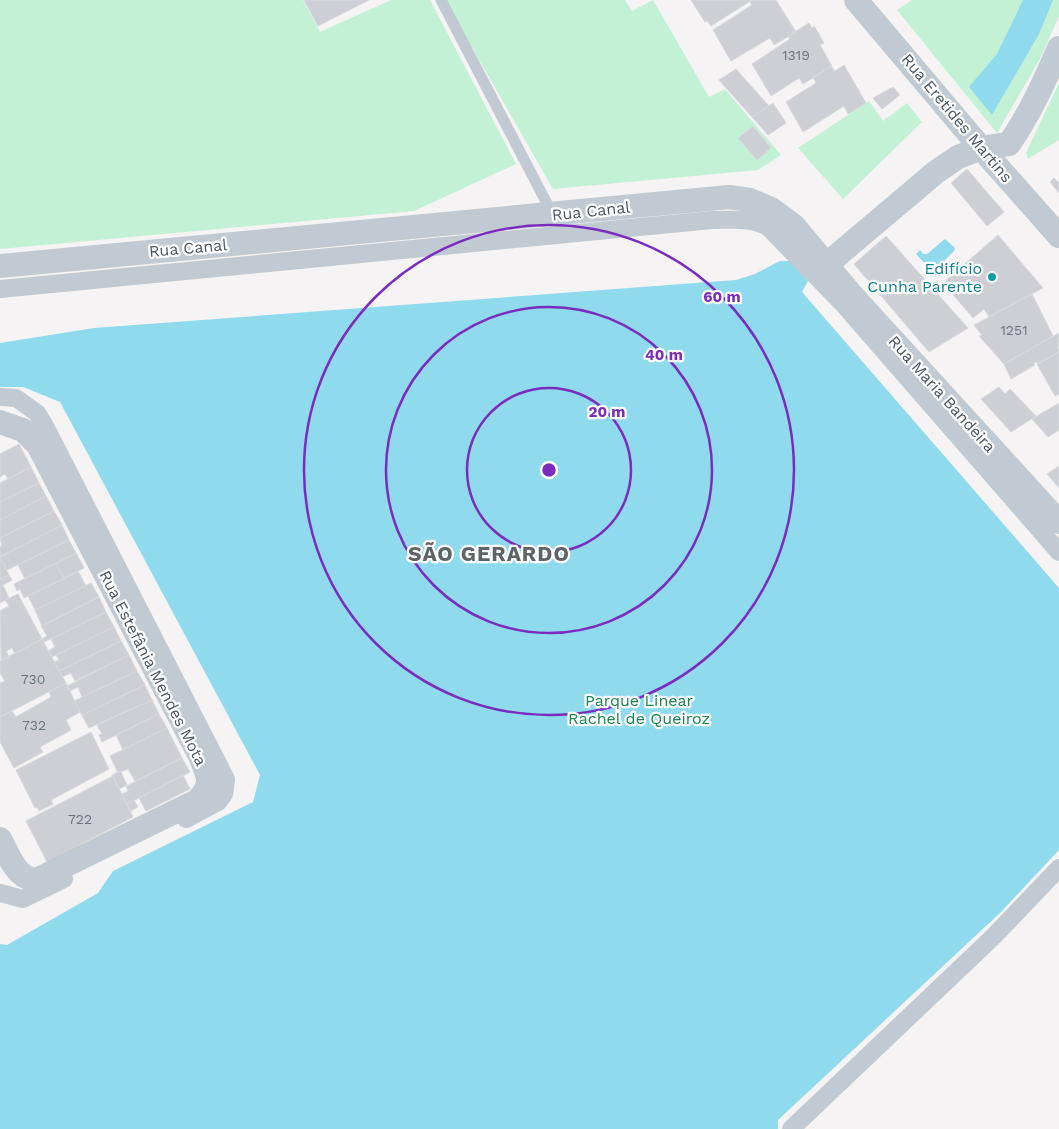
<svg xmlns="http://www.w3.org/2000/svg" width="1059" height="1129" viewBox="0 0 1059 1129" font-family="'Work Sans',sans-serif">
  <rect width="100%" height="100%" fill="#f5f3f3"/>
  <!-- green -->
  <path fill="#c3f1d5" d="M 0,0 L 303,0 L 320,32 L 391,0 L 430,0 L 516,164 L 414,211 L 0,249 Z
    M 445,0 L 625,0 L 632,11 L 653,0 L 709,97 L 725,89 L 781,155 L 758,170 L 553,189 Z
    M 912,0 L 1059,0 L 1059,16 L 1040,59 L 997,133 L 897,10 Z
    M 1059,83 L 1059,140 L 1028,159 L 1026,153 Z
    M 869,101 L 883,121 L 907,103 L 922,122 L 843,199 L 798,148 Z"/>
  <!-- water -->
  <path fill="#90daee" d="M 1023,0 L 1053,0 L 1039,34 L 992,115 L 969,87 L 997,54 Z
    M 945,239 L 954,247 L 955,250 L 935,270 L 932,271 L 916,254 L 920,250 L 923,254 L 927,254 Z
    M 780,261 L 791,261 L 808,281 L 802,292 L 1059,588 L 1059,850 L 1001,912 L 778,1120 L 778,1129 L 0,1129 L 0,944 L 7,945 L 98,893 L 113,871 L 253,802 L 260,775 L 60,402 L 23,387 L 0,387 L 0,343 L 94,328 L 736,280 L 755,274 Z"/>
  <!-- building -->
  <path fill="#cdcfd5" stroke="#d7d9de" d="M 304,0 L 369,0 L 318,26 Z
    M 691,0 L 752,0 L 711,26 L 707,21 L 705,22 Z
    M 752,0 L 776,0 L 796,32 L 774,45 L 770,38 L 731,61 L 713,30 L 752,5 L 750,2 Z
    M 809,23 L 812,28 L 814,26 L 824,43 L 820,45 L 832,66 L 803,84 L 799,78 L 771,96 L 752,64 L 790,39 L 788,36 Z
    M 844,65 L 866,103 L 848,114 L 844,106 L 803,132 L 786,102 L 816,83 L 813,78 L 831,66 L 835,71 Z
    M 736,69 L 769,106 L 752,117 L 719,80 Z
    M 893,87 L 900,95 L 882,109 L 873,98 Z
    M 773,103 L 786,123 L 768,135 L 752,117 Z
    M 753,126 L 771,148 L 757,160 L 738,138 Z
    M 967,169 L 1004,212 L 987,226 L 951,183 Z
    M 1054,178 L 1059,183 L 1059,193 L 1050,182 Z
    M 998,235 L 1043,288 L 989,317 L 984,309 L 973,318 L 943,283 Z
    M 886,236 L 968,328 L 929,352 L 854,264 Z
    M 1032,294 L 1053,336 L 1004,364 L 979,336 L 982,335 L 974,325 Z
    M 1059,333 L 1058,348 L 1059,352 L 1038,364 L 1037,362 L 1034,363 L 1035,365 L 1011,379 L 1004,364 Z
    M 1059,352 L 1059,394 L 1055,396 L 1037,364 Z
    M 999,387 L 1005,394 L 1010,389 L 1036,416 L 1011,432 L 981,399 Z
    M 1059,403 L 1059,430 L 1048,437 L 1032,419 Z
    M 19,444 L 31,467 L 8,479 L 5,474 L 0,477 L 0,454 Z
    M 1059,466 L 1059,488 L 1047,474 Z
    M 31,467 L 39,483 L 0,502 L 0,483 Z
    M 39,483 L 46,496 L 0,520 L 0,502 Z
    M 46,496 L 54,511 L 0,538 L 0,520 Z
    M 54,511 L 62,525 L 0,557 L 0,547 L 2,546 L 0,538 Z
    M 62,525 L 69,540 L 7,570 L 0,557 Z
    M 69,540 L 76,553 L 25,579 L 18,565 Z
    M 76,553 L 84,568 L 64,579 L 56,563 Z
    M 0,557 L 9,575 L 0,579 Z
    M 56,563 L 64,579 L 24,598 L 20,589 L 17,591 L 14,584 Z
    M 78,571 L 86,586 L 35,610 L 28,596 Z
    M 9,575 L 12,580 L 3,585 L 9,598 L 0,603 L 0,579 Z
    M 91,583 L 99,597 L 42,626 L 35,610 Z
    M 18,594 L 42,639 L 15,654 L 12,648 L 6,651 L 9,657 L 1,660 L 0,611 L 9,606 L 5,600 Z
    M 99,597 L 106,612 L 44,642 L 42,639 L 47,636 L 41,626 Z
    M 106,612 L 114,627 L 52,657 L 48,651 L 55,647 L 51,639 Z
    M 114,627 L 121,641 L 59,671 L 54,662 L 59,660 L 56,655 Z
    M 42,639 L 66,683 L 0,717 L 0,683 L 5,681 L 0,673 L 0,661 Z
    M 121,641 L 129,655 L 75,681 L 71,673 L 62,677 L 59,671 Z
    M 129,655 L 137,671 L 82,697 L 78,687 L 70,691 L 67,686 Z
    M 137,671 L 145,685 L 82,715 L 74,701 Z
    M 66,683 L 80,712 L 66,720 L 71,730 L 40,747 L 43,752 L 14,768 L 0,742 L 0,717 L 12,711 L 16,717 L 51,697 L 49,692 Z
    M 145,685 L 152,700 L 89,728 L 82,715 Z
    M 152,700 L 159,714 L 102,742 L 99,735 L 102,734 L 97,725 Z
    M 159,714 L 167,728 L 123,750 L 116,735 Z
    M 167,728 L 182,758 L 135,781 L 128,769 L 118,773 L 110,756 Z
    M 91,732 L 109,769 L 51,800 L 53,804 L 39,811 L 37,807 L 35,808 L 16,770 Z
    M 182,758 L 190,772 L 127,804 L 122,794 L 128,791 L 126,786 Z
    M 118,772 L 121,772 L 127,785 L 119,789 L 112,775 Z
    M 183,775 L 190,789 L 146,811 L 139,798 Z
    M 113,776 L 133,817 L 47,862 L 26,821 Z
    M 134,800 L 138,807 L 132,810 L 131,812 L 127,804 Z"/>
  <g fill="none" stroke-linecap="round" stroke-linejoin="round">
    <!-- service -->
    <path stroke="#c1cad2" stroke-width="11" d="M 441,0 L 553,215"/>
    <!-- pedestrian -->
    <path stroke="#c1cad2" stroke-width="18" d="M 0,289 L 712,220 C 732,220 750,217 768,227 L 844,305 L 1059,552
      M 0,397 L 16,398 L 37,413 L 45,426 L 226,779 L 224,794 L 218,802 L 186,819
      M 0,893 L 23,899 L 64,879
      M 791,1129 L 994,936 L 1059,868"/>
    <!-- minor -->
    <path stroke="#c1cad2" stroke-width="24" d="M 856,0 L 981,148 L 1059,236
      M 826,265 L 936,172 L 958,157 L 981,148 L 1009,144 C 1030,114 1044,82 1059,48
      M 0,266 L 729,197 L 750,200 L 771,209 L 794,226 L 850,293 L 1059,522
      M 0,422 L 23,430 L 38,445 L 200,756 C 208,776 214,784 197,801 L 54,871 C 48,874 39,880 32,879 C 15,877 7,851 0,839"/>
  </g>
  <!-- distance rings -->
  <g fill="none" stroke="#7b2cbf" stroke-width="2.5">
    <circle cx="549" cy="470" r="82"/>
    <circle cx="549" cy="470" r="163"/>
    <circle cx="549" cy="470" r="245"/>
  </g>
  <!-- markers -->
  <circle fill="#0f9aa8" stroke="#fff" stroke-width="2" cx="992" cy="277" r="5"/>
  <g text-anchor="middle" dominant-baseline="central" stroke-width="4.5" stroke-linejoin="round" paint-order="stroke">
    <!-- number labels -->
    <g font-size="14" fill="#6b747e">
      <text x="796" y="55">1319</text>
      <text x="1014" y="330">1251</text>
      <text x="33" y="679">730</text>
      <text x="34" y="725">732</text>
      <text x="80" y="819">722</text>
    </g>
    <!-- street labels -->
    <g font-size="16" fill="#4a5661" stroke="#fff">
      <text transform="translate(957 118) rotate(50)">Rua Eretides Martins</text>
      <text transform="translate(591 211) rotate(-6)">Rua Canal</text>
      <text transform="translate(188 248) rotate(-5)">Rua Canal</text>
      <text transform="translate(942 394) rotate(48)">Rua Maria Bandeira</text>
      <text transform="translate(153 668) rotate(63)">Rua Estefânia Mendes Mota</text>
    </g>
    <!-- culture labels -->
    <g font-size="16" fill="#0d838f" stroke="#fff" text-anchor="end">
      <text x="982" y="268">Edifício<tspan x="982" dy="18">Cunha Parente</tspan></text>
    </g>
    <!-- park labels -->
    <g font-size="16" fill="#17864f" stroke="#fff">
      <text x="639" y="700">Parque Linear<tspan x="639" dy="18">Rachel de Queiroz</tspan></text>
    </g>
    <!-- district labels -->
    <g font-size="21" font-weight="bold" letter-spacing="1" fill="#5f6368" stroke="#fff">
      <text x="489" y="553">SÃO GERARDO</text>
    </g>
  </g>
  <circle cx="549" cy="470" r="8" fill="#7b2cbf" stroke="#fff" stroke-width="2.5"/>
  <g font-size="15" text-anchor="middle" font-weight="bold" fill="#7b2cbf" stroke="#fff" stroke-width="4.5" stroke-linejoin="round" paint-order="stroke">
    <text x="722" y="302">60 m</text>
    <text x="664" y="360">40 m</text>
    <text x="607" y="417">20 m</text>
  </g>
</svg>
